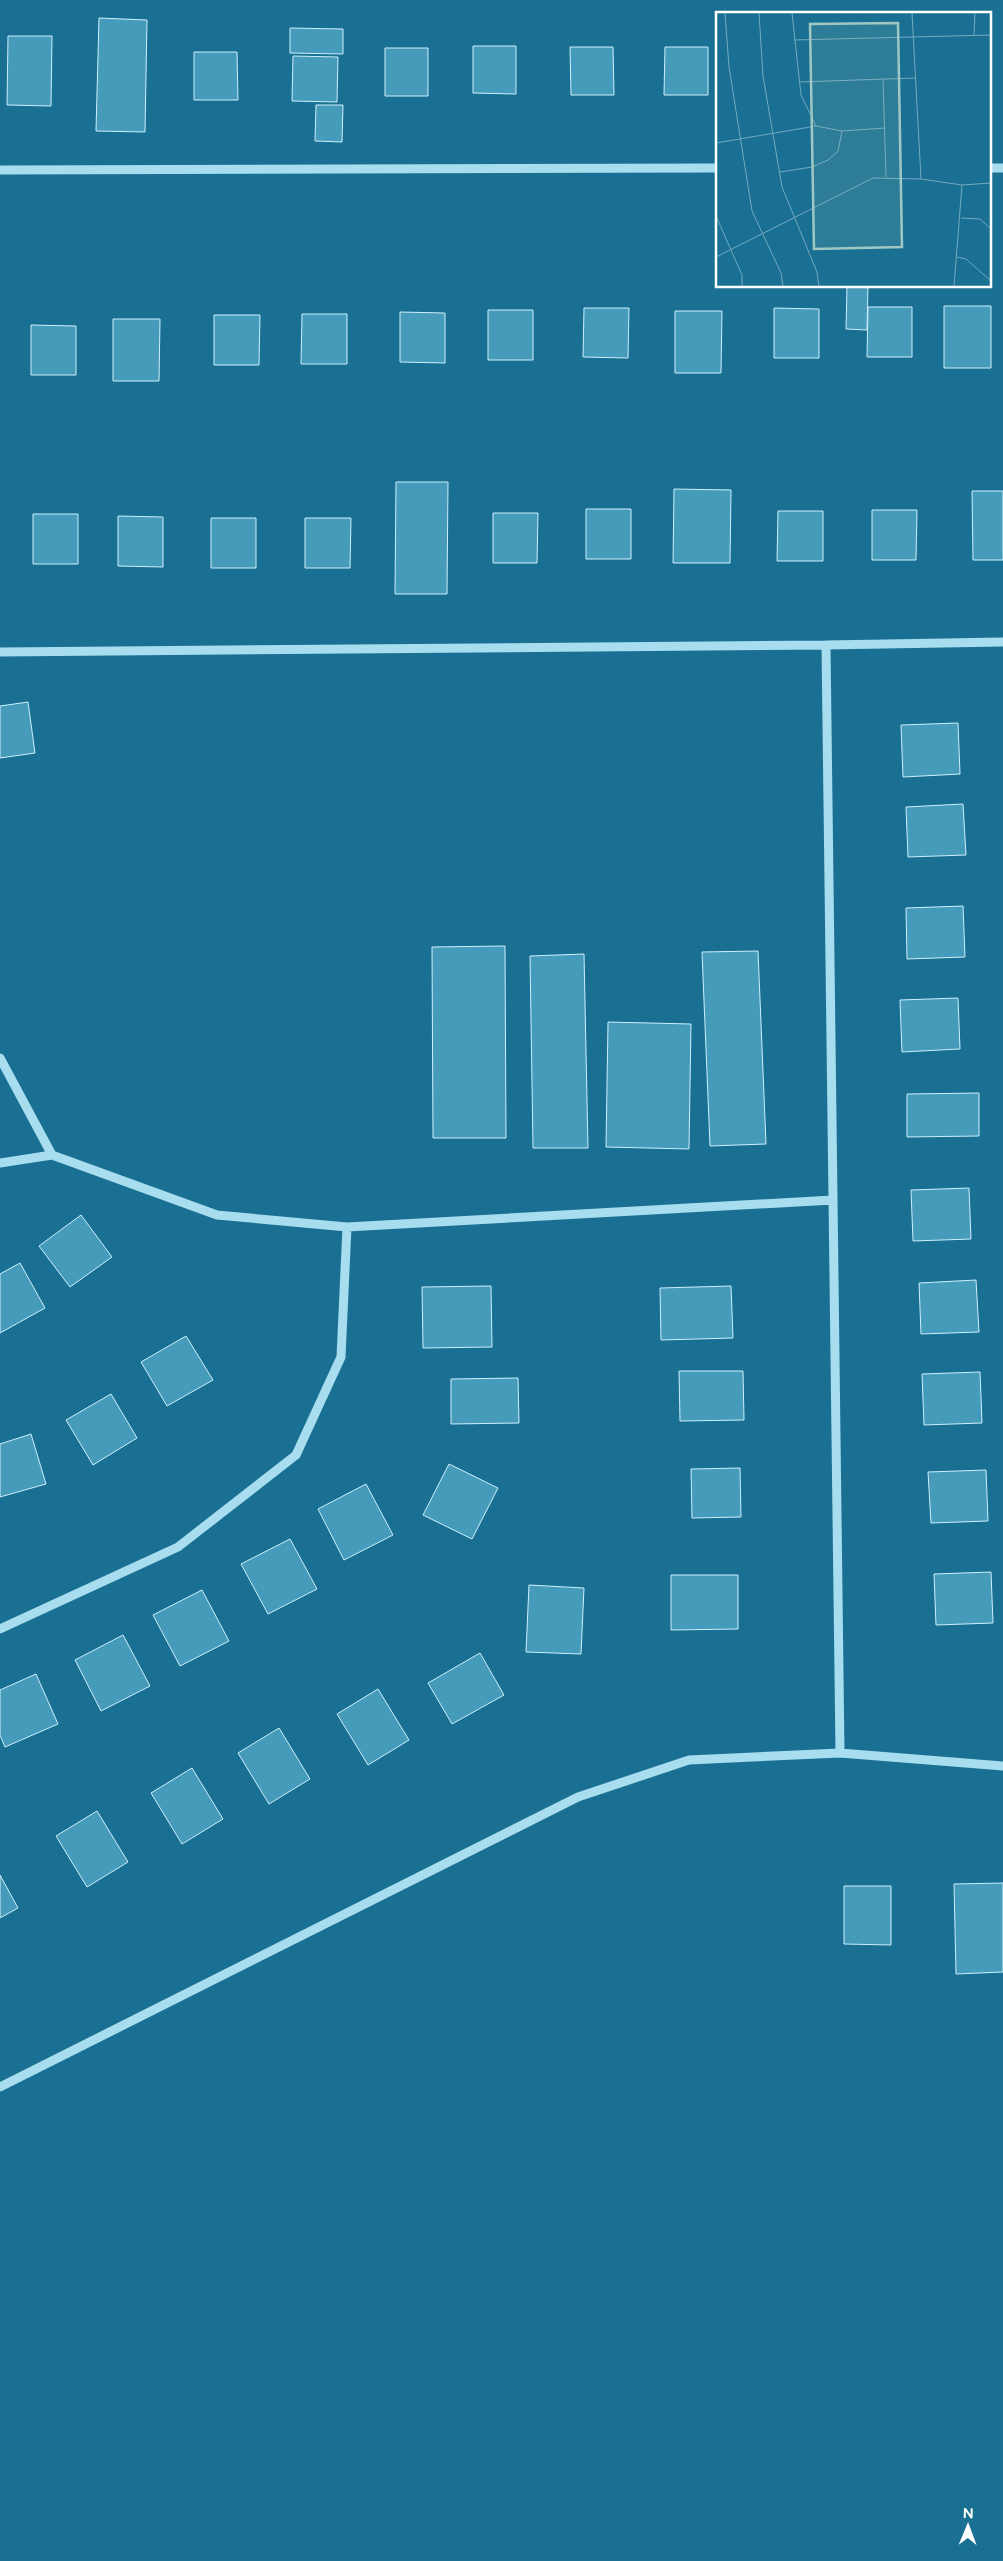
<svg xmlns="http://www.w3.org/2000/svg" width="1003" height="2561" viewBox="0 0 1003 2561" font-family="Figtree,sans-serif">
  <rect width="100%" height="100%" fill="#197092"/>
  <!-- building -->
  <path fill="#469bbb" stroke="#cfeffb" d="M 99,18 L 147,20 L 145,132 L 96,131 Z
    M 290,28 L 343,29 L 343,54 L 290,53 Z
    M 8,36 L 52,36 L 51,106 L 7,105 Z
    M 473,46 L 516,46 L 516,94 L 473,93 Z
    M 570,47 L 613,47 L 614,95 L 571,95 Z
    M 665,47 L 708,47 L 708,95 L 664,95 Z
    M 385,48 L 428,48 L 428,96 L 385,96 Z
    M 194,52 L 237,52 L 238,100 L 194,100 Z
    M 293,56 L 338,57 L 337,102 L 292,101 Z
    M 316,105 L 343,105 L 342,142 L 315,141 Z
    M 847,286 L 868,286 L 867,330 L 846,329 Z
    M 944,306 L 991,306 L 991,368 L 944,368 Z
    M 868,307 L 912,307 L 912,357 L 867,357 Z
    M 584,308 L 629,308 L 628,358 L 583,357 Z
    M 774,308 L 819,309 L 819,358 L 774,358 Z
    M 488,310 L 533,310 L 533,360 L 488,360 Z
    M 675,311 L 722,311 L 721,373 L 675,373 Z
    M 400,312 L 445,313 L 445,363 L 400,362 Z
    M 302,314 L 347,314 L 347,364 L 301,364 Z
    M 214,315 L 260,315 L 259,365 L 214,365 Z
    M 113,319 L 160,319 L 159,381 L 113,381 Z
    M 31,325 L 76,326 L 76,375 L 31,375 Z
    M 396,482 L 448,482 L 447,594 L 395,594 Z
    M 674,489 L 731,490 L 730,563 L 673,563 Z
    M 972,491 L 1003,491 L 1003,560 L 973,560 Z
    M 586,509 L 631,509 L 631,559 L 586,559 Z
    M 872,510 L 917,510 L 916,560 L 872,560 Z
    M 778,511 L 823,511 L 823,561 L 777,561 Z
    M 493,513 L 538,513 L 537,563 L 493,563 Z
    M 33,514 L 78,514 L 78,564 L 33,564 Z
    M 118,516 L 163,517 L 163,567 L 118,566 Z
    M 211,518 L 256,518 L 256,568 L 211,568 Z
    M 305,518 L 351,518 L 350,568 L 305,568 Z
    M 28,702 L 35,753 L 0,758 L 0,706 Z
    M 958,723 L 960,774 L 903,777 L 901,725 Z
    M 963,804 L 966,855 L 908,857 L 906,807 Z
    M 963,906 L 965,957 L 907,959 L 906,908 Z
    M 505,946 L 506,1138 L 433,1138 L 432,947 Z
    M 758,951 L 766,1144 L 710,1146 L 702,952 Z
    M 584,954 L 588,1148 L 533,1148 L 530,956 Z
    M 958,998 L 960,1049 L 902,1052 L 900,1000 Z
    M 608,1022 L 691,1024 L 689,1149 L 606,1147 Z
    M 979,1093 L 979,1136 L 907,1137 L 907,1094 Z
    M 969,1188 L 971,1239 L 913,1241 L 911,1190 Z
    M 81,1215 L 112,1257 L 70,1287 L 39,1246 Z
    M 20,1263 L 45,1308 L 0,1333 L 0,1274 Z
    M 976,1280 L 979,1332 L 921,1334 L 919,1283 Z
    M 491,1286 L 492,1347 L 423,1348 L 422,1287 Z
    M 731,1286 L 733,1338 L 661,1340 L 660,1288 Z
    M 186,1336 L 213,1380 L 167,1406 L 141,1362 Z
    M 679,1371 L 743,1371 L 744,1420 L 680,1421 Z
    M 980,1372 L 982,1423 L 924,1425 L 922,1374 Z
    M 518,1378 L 519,1423 L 451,1424 L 451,1379 Z
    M 111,1394 L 137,1438 L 93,1465 L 66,1420 Z
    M 31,1434 L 46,1484 L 0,1497 L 0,1444 Z
    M 449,1464 L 498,1488 L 472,1539 L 423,1515 Z
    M 740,1468 L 741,1517 L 692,1518 L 691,1469 Z
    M 986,1470 L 988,1521 L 931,1523 L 928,1472 Z
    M 366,1484 L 393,1535 L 344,1560 L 318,1509 Z
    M 290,1539 L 317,1589 L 268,1614 L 241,1564 Z
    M 991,1572 L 993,1623 L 936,1625 L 934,1574 Z
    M 671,1575 L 738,1575 L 738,1629 L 671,1630 Z
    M 529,1585 L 584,1588 L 581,1654 L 526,1652 Z
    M 202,1590 L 229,1641 L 180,1666 L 153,1615 Z
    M 123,1635 L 150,1686 L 101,1711 L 75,1660 Z
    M 480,1653 L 504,1695 L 452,1724 L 428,1683 Z
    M 36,1674 L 58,1724 L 5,1747 L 0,1735 L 0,1690 Z
    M 378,1689 L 409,1740 L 368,1765 L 337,1714 Z
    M 279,1728 L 310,1779 L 269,1804 L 238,1753 Z
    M 192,1768 L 223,1819 L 182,1844 L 151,1793 Z
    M 97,1811 L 128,1862 L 87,1887 L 56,1836 Z
    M 0,1875 L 18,1908 L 0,1918 Z
    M 1003,1883 L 1003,1972 L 956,1974 L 954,1884 Z
    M 844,1886 L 891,1886 L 891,1945 L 844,1944 Z"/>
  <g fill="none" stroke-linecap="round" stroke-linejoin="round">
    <!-- minor -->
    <path stroke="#a8dcef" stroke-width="9" d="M 989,168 L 1003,168
      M 0,170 L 717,168
      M 826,645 L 840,1753
      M 0,652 L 826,645 L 1003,642
      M 0,1058 L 52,1155
      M 0,1163 L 52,1155 L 217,1215 L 347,1227 L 833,1200
      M 0,1629 L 178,1547 L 296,1455 L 341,1357 L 347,1227
      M 0,2087 L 578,1797 L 689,1760 L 840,1753 L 1003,1766"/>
  </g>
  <!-- overview -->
  <g transform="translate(716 12)">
    <rect width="275" height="275" fill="#197092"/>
    <path fill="none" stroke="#75a9be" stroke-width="1" d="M 9,1 L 13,55 L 36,199 L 65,261 L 67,274M 43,1 L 47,64 L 66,175 L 101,260 L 103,274M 76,1 L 85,83 L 100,114M 196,1 L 205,167M 258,23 L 259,1M 78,28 L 275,23M 167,68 L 170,165M 83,70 L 199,66M 0,131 L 100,114 L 126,119 L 169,116M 64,160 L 96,155 L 112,148 L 122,139 L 126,119M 0,204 L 26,263 L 26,274M 245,206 L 264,207 L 275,217M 0,245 L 157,166 L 205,167 L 246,173 L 275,171M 241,245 L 250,247 L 275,269M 238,274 L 246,173"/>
    <path fill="#9fc8c5" fill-opacity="0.15" stroke="#9fc8c5" stroke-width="2.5" d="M 182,11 L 186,235 L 98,237 L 94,12 Z"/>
    <rect width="275" height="275" fill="none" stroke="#fff" stroke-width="2.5"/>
  </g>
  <!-- north arrow -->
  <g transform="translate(968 2526) rotate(1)" stroke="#197092" stroke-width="4" paint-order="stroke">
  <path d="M0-4L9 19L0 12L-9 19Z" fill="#ffffff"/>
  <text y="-8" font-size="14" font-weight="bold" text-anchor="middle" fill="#ffffff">N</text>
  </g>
</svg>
